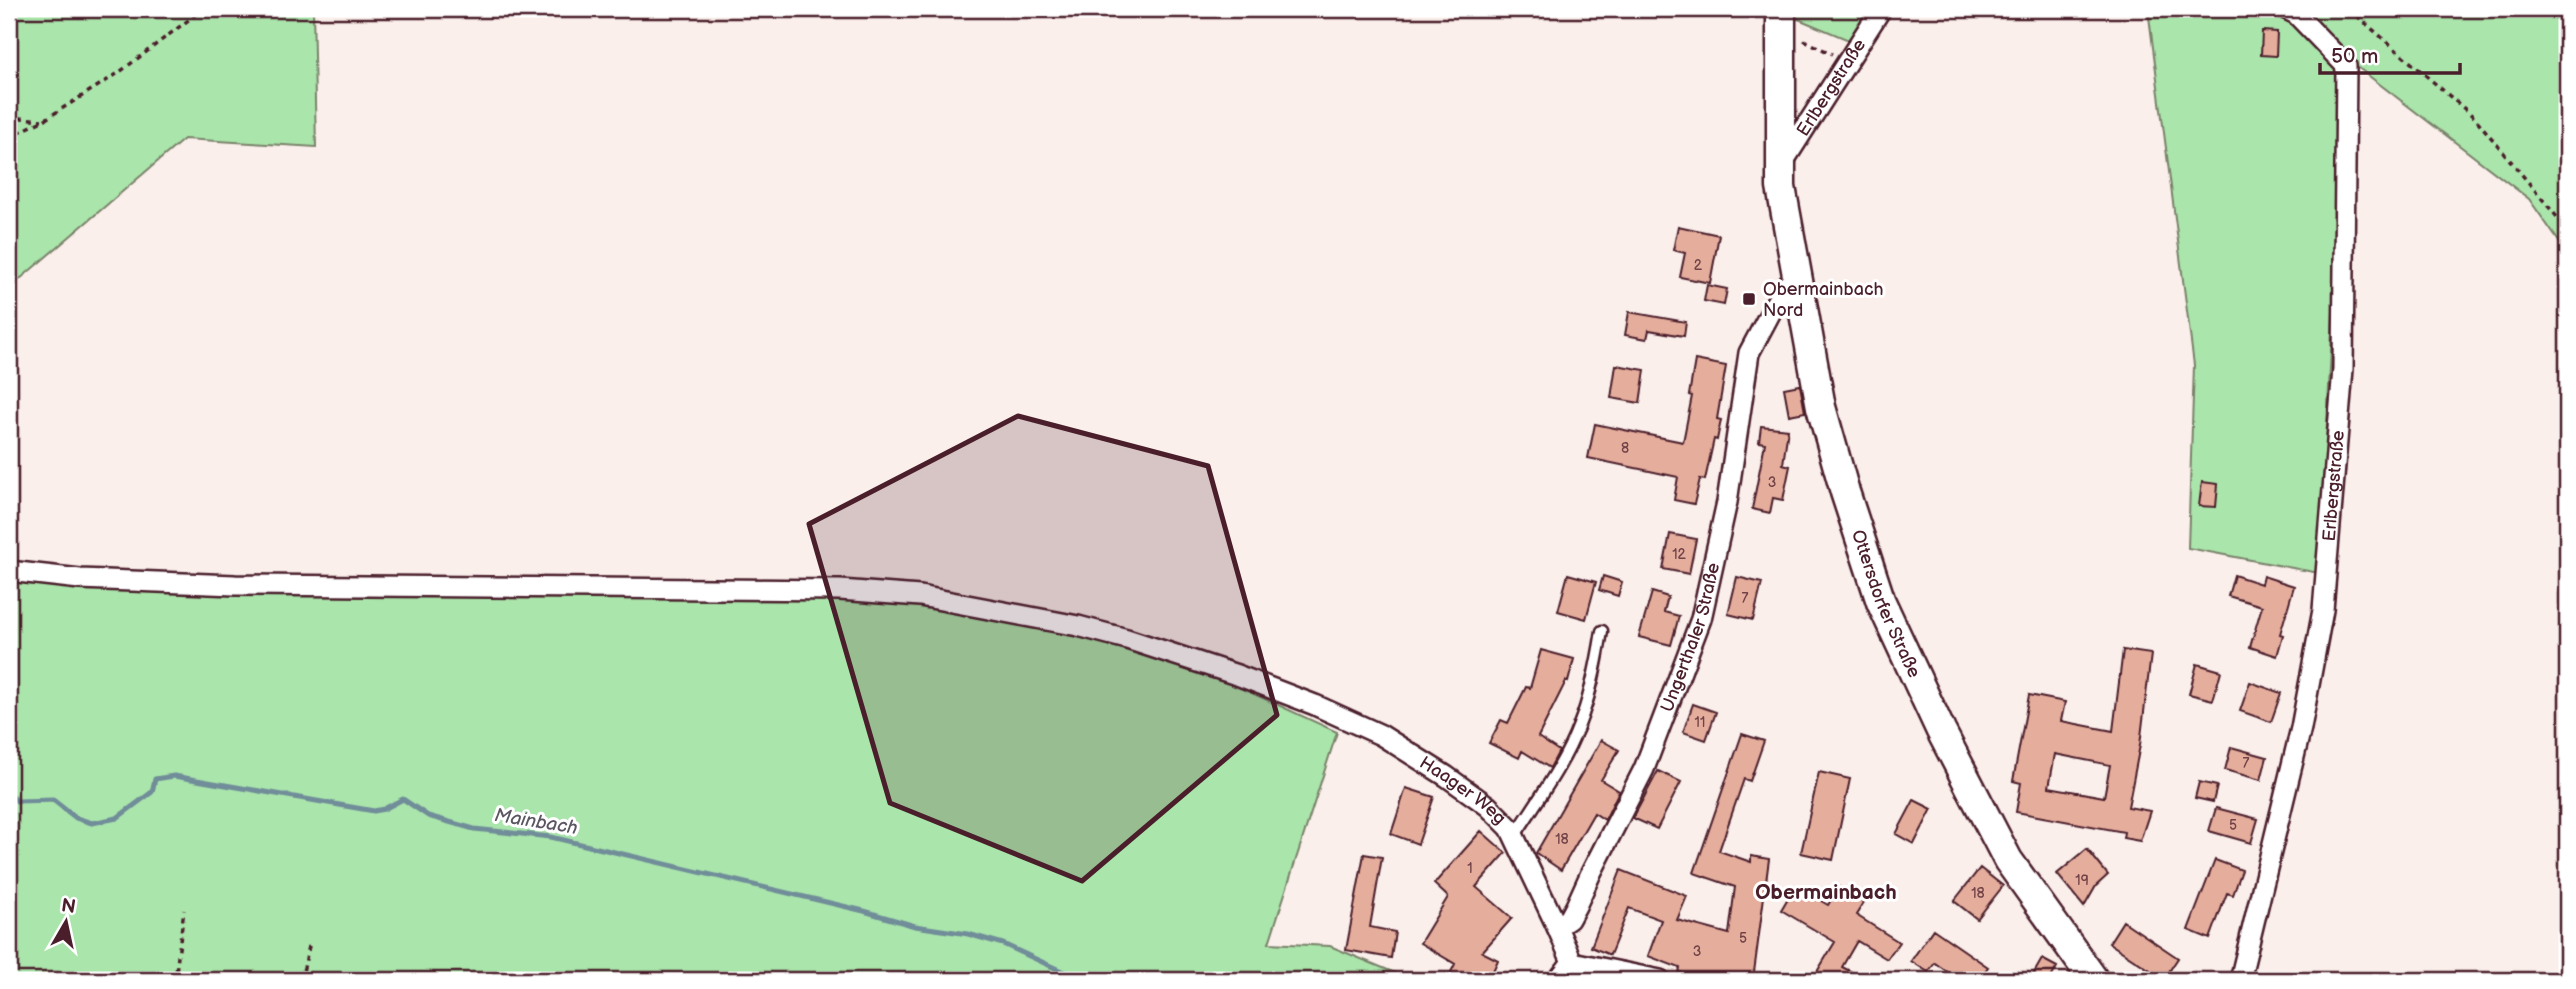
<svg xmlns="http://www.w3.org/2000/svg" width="2576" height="989" viewBox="0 0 2576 989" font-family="'Balsamiq Sans',sans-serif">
  <rect width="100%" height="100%" fill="#faefeb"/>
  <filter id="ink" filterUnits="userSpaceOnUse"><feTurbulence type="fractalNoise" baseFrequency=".0143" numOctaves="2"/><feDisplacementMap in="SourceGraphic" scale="14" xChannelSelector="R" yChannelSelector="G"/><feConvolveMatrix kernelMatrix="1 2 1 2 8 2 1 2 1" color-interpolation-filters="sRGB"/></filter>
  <g filter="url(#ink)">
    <!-- green -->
    <path fill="#aae5ab" stroke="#7a826b" stroke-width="2" d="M 9,9 L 313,9 L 316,147 L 184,139 L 13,285 L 9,284 Z
      M 1791,9 L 1868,9 L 1856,43 L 1791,16 Z
      M 2148,9 L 2567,9 L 2567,253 L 2529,199 L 2339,53 L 2333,312 L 2319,573 L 2188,548 L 2194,365 Z
      M 9,568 L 159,582 L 893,593 L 1145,644 L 1337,732 L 1269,943 L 1330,946 L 1412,980 L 9,980 Z"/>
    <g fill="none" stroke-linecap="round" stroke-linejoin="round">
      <!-- stream -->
      <path stroke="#6f8d99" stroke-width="5" d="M 9,794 L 17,801 L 53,800 L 76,818 L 92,823 L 117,818 L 152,792 L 155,779 L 174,776 L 374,811 L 384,809 L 403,799 L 428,816 L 474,829 L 551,837 L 864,911 L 915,926 L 968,934 L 1003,944 L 1081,980"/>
    </g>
    <!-- building -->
    <path fill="#e5ad9c" stroke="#4a1f2b" stroke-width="2" fill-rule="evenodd" d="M 2262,31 L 2277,32 L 2276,56 L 2261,55 Z
      M 1678,226 L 1719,235 L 1710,283 L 1680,277 L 1685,253 L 1673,250 Z
      M 1707,285 L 1727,289 L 1724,305 L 1704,301 Z
      M 1629,312 L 1686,322 L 1684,336 L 1649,330 L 1647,339 L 1625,335 Z
      M 1695,360 L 1726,366 L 1717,419 L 1721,420 L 1717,440 L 1714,439 L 1705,480 L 1700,479 L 1694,504 L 1674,500 L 1678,477 L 1588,458 L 1595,424 L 1683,442 L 1692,396 L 1689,395 Z
      M 1616,365 L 1645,370 L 1640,403 L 1611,398 Z
      M 1800,385 L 1805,412 L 1789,415 L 1784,388 Z
      M 1761,426 L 1788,429 L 1783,464 L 1790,466 L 1783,500 L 1773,498 L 1770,513 L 1752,509 L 1765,443 L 1759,442 Z
      M 2202,482 L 2218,484 L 2216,507 L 2199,506 Z
      M 1670,534 L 1696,539 L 1689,574 L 1663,569 Z
      M 1568,574 L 1596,582 L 1586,619 L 1558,611 Z
      M 2234,575 L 2261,584 L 2263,576 L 2294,586 L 2280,634 L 2283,635 L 2277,656 L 2250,647 L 2262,606 L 2228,596 Z
      M 1603,576 L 1622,582 L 1618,596 L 1599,590 Z
      M 1737,577 L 1762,583 L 1753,620 L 1728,614 Z
      M 1652,592 L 1668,597 L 1664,612 L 1679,616 L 1671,645 L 1639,637 Z
      M 1541,650 L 1574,659 L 1568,682 L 1566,681 L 1538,737 L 1559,751 L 1550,768 L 1522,751 L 1519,758 L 1489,743 L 1501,720 L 1508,723 L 1526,687 L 1530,688 Z
      M 2123,650 L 2151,654 L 2140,745 L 2128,807 L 2150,811 L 2140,841 L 2123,838 L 2124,832 L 2016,812 L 2021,783 L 2013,781 L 2029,695 L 2065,702 L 2061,721 L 2113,731 ZM 2055,754 L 2110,765 L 2104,797 L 2049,787 Z
      M 2197,664 L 2221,671 L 2213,700 L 2189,694 Z
      M 2250,682 L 2281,693 L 2271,722 L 2240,711 Z
      M 1693,704 L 1716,712 L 1706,740 L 1683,732 Z
      M 1742,734 L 1764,741 L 1750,781 L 1744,779 L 1719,851 L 1751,862 L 1751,856 L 1769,859 L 1753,980 L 1704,975 L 1703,979 L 1679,972 L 1680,968 L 1648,956 L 1661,920 L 1629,908 L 1610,955 L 1591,947 L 1621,870 L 1687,896 L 1677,920 L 1729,934 L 1735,887 L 1694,873 Z
      M 1601,740 L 1619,750 L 1601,780 L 1619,791 L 1605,820 L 1594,813 L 1561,870 L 1536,853 Z
      M 2231,747 L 2267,757 L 2261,780 L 2225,770 Z
      M 1658,771 L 1681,782 L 1657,829 L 1633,818 Z
      M 1819,772 L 1850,779 L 1833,860 L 1801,853 Z
      M 2199,782 L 2217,786 L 2213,802 L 2195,798 Z
      M 1406,788 L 1434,797 L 1418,844 L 1391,834 Z
      M 1914,800 L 1932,809 L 1914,844 L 1896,834 Z
      M 2216,808 L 2258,819 L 2251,843 L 2209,831 Z
      M 1481,831 L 1506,853 L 1476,887 L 1512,918 L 1482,952 L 1498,960 L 1489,980 L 1463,980 L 1450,974 L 1455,964 L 1420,943 L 1448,897 L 1434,884 Z
      M 2087,849 L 2108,875 L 2096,886 L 2084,907 L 2057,874 Z
      M 1364,854 L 1382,857 L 1370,927 L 1395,932 L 1391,958 L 1346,950 Z
      M 2215,860 L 2242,870 L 2233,895 L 2227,893 L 2210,939 L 2188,930 Z
      M 1980,868 L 2003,886 L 1977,919 L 1954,901 Z
      M 1795,886 L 1828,905 L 1839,887 L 1864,902 L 1856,915 L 1899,942 L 1887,959 L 1857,941 L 1842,967 L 1868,980 L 1812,980 L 1835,942 L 1781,910 Z
      M 2123,921 L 2178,958 L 2164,979 L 2109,943 Z
      M 1933,929 L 1988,967 L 1978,980 L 1959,980 L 1935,963 L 1928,972 L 1911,961 Z
      M 2042,959 L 2057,967 L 2050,980 L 2030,980 Z"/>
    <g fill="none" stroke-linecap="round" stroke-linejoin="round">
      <defs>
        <path id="service" d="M 1514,837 C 1537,801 1564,765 1579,725 C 1591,695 1597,662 1602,631"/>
        <g id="minor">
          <path id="s1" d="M 1782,164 L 1881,9"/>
          <path id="s2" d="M 9,571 L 80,579 L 235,585 L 840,590 L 920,596 L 1078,626 L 1127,639 L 1237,675 L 1315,705 L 1381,735 L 1446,776 L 1488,806 L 1510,828 L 1557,927"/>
          <path d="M 1572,962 L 1660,980"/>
          <path id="s3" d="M 1558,980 L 1572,962 L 1557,927 L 1569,919 L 1576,906 L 1591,873 L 1644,769 L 1701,619 L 1727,502 L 1749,353 L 1782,291 L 1797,275"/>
          <path id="s4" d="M 2240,980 L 2301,728 L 2323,610 L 2343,369 L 2346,66 L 2296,14 L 2286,9"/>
        </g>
        <g id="secondary">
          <path id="s5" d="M 1781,9 L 1781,187 L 1821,407 L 1845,492 L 1881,602 L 1941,731 L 2008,860 L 2094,980"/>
        </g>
      </defs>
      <!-- service casing -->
      <use href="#service" stroke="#4a1f2b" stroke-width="15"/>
      <!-- minor casing -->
      <use href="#minor" stroke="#4a1f2b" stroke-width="24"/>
      <!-- secondary casing -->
      <use href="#secondary" stroke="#4a1f2b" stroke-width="33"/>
      <!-- path -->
      <path stroke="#4a1f2b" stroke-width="3.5" stroke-dasharray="5 5" stroke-linecap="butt" d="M 2349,9 L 2475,118 L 2567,229
        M 1804,40 L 1832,54
        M 9,117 L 42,120
        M 9,137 L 44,120 L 117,74 L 203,9
        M 175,980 L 184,910
        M 301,980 L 310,942"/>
      <!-- service -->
      <use href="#service" stroke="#fff" stroke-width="10"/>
      <!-- minor -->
      <use href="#minor" stroke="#fff" stroke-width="19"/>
      <!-- secondary -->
      <use href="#secondary" stroke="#fff" stroke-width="28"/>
    </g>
  </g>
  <!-- marked area -->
  <path fill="#4a1f2b" fill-opacity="0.2" stroke="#4a1f2b" stroke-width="5" stroke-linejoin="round" d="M 1018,416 L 1208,466 L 1277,715 L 1082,881 L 890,803 L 809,524 Z"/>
  <!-- markers -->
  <rect fill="#4a1f2b" stroke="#fff" stroke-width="2.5" x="1742" y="292" width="14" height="14" rx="3.5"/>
  <g text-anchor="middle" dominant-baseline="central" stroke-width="6" stroke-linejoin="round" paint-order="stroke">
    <!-- number labels -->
    <g font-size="14" fill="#714247">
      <text x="1698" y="265">2</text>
      <text x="1625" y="448">8</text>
      <text x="1772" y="482">3</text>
      <text x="1679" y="554">12</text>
      <text x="1745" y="598">7</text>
      <text x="1700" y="722">11</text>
      <text x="2246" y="763">7</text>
      <text x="2233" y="825">5</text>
      <text x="1562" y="839">18</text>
      <text x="1470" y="868">1</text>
      <text x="2082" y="880">19</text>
      <text x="1978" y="893">18</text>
      <text x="1743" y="938">5</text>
      <text x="1697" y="951">3</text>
    </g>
    <!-- street labels -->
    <g font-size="18" fill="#4a1f2b" stroke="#fff">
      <text stroke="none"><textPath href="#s1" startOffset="91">Erlbergstraße</textPath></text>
      <text stroke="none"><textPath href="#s4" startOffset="504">Erlbergstraße</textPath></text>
      <text stroke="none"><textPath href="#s5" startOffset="609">Ottersdorfer Straße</textPath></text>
      <text stroke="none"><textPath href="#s3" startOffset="383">Ungerthaler Straße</textPath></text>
      <text stroke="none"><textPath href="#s2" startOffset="1494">Haager Weg</textPath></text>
    </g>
    <!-- poi labels -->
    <g font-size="18" fill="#4a1f2b" stroke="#fff" text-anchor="start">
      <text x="1763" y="289">Obermainbach<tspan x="1763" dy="21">Nord</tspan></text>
    </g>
    <!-- water labels -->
    <g font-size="19" font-style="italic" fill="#5c5662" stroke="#fff">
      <text transform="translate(536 822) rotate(9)">Mainbach</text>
    </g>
    <!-- quarter labels -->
    <g font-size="21" font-weight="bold" fill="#4a1f2b" stroke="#fff">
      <text x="1826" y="892">Obermainbach</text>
    </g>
  </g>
  <!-- margin -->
  <rect width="2576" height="989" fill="none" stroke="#fff" stroke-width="35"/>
  <rect x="18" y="18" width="2541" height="954" fill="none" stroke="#4a1f2b" stroke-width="2.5" filter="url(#ink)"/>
  <!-- north arrow -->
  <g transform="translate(66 922) rotate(9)" stroke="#ffffff" stroke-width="5" paint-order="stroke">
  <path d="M0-5L12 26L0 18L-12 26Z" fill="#4a1f2b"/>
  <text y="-10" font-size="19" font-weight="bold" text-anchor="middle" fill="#4a1f2b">N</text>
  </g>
  <!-- scale -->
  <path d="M2320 63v10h140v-10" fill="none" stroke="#4a1f2b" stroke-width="3.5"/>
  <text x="2331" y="63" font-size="21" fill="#4a1f2b" stroke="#ffffff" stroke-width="5" paint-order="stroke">50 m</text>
</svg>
